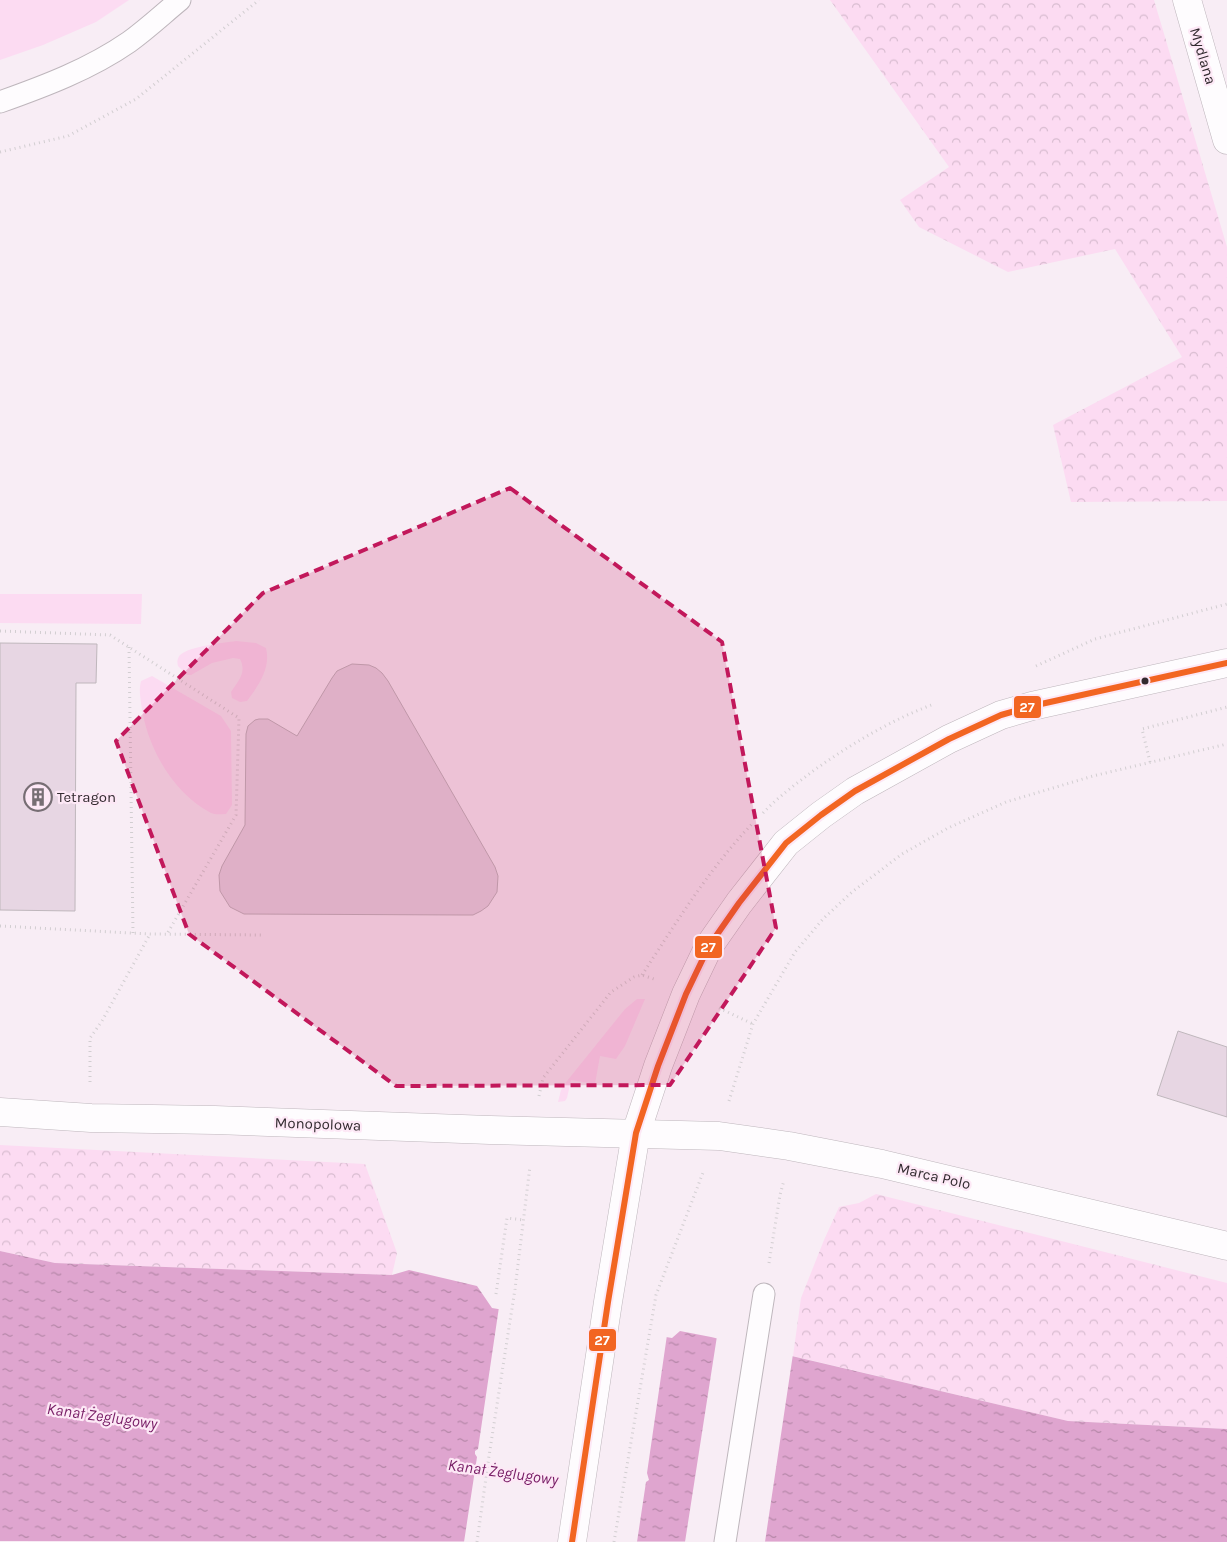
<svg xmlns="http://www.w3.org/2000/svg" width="1227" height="1542" viewBox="0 0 1227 1542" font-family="Karla,sans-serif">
  <defs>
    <pattern id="forest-crowns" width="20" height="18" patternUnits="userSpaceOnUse" patternTransform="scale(1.25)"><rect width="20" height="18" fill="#fcdbf2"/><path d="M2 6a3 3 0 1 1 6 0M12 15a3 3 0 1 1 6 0" fill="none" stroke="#d8bcd0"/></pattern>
    <pattern id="water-ripples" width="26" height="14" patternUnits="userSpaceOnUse" patternTransform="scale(1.25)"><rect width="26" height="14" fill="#dfa5cf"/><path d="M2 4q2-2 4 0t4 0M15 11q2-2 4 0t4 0" fill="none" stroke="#b587a8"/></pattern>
  </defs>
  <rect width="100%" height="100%" fill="#f8edf5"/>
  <!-- grass -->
  <path fill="#fcdbf2" d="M 0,0 L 129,0 L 96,22 L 43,45 L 0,60 Z
    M 0,594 L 142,594 L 141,624 L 0,623 Z
    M 236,641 L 256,643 L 266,648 C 271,668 259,685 247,701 L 240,702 L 232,698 L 231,692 C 238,681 247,673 240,659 L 233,658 L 212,663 L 191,675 L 187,675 L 178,666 C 177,662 177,659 180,655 C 190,646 223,643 236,641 Z
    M 152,676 L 221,716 L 231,731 L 232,805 L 226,814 C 221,814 215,815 211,813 C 172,793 146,745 141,703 C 140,695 139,689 141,681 Z
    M 637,999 L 645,999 L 625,1046 L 616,1059 L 600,1056 L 595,1084 L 571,1080 L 567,1098 L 565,1101 L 558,1102 L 561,1090 L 567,1081 L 625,1009 Z"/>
  <!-- forest -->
  <path fill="url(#forest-crowns)" d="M 830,0 L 1154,0 L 1227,247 L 1227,501 L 1071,502 L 1053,425 L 1182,357 L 1115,249 L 1008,272 L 919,227 L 900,200 L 949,167 Z
    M 0,1145 L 365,1164 L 397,1253 L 392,1275 L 55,1263 L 0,1251 Z
    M 876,1194 L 1227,1283 L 1227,1429 L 1068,1421 L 793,1356 L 801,1298 L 824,1240 L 839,1207 L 859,1203 Z"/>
  <!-- water -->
  <path fill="url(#water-ripples)" d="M 0,1251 L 55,1263 L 392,1275 L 409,1270 L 477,1286 L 492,1308 L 672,1338 L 680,1331 L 711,1337 L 1068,1421 L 1227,1429 L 1227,1542 L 0,1541 Z"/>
  <!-- pier -->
  <path fill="#f8edf5" d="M 499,1307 L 667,1335 L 647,1473 L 649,1480 L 646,1482 L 637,1542 L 464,1542 L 477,1457 L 475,1454 L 475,1451 L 478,1449 Z
    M 717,1336 L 793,1354 L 765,1542 L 685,1542 Z"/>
  <!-- building -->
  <path fill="#e7d6e3" stroke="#bfb7bc" d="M 0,643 L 97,644 L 96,683 L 76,683 L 75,911 L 0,910 Z
    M 352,664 L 369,665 L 376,668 L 382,673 L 388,681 L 495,867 L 498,876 L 497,892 L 488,906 L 481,911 L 473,915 L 465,915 L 244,914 L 230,907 L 220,891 L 219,875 L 222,866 L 245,825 L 246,734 L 248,726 L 255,720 L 259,719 L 268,719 L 297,736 L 332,678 L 337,671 Z
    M 1178,1031 L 1227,1047 L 1227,1117 L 1157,1095 Z"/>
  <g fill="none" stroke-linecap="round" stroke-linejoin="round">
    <defs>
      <path id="lane" d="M 0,102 C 45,86 90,69 129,42 C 147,29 163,14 180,0
        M 725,1542 L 764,1294"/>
      <path id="street" d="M 0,1112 L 91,1118 L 215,1120 L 490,1130 L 719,1136 L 789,1146 L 882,1164 L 1227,1246"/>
      <path id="secondary" d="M 1187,0 L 1227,140
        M 572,1542 L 608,1302 L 636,1133 L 658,1066 L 686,994 L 709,946 L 739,903 L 786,843 L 821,815 L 855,791 L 949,739 L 1001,715 L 1032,706 L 1227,663"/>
    </defs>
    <!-- lane casing -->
    <use href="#lane" stroke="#beb6bc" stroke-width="23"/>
    <!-- street casing -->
    <use href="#street" stroke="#beb6bc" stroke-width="29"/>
    <!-- secondary casing -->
    <use href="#secondary" stroke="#beb6bc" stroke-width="29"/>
    <!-- path -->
    <path stroke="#d2ced1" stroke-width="3" stroke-dasharray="1 4" stroke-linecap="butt" d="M 0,152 L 68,136 L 136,99 L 259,0
      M 0,631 L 110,635 L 239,718 L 236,815 L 167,934
      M 129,647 L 133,933
      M 1036,666 L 1095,639 L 1227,604
      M 1150,762 L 1142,729 L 1227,707
      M 763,813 C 778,797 796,784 813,771 C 851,744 891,720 934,704
      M 0,926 L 150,934 L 263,935
      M 642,975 C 676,923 709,869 752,824
      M 719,1008 L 753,1024
      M 90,1082 L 90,1038 L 102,1021 L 150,934
      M 539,1096 L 543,1078 L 611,992 L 634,977 L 642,975 L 654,979
      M 729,1101 L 753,1024 L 795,952 L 823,919 L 852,892 L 902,854 L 948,828 L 1006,802 L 1093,776 L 1227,744
      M 769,1263 L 780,1195 L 784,1180
      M 496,1294 L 507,1218 L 524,1220
      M 477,1542 L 489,1456 L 515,1289 L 530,1166
      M 614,1542 L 656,1295 L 704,1170"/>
    <!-- lane -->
    <use href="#lane" stroke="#fefcfe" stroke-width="21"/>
    <!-- street -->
    <use href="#street" stroke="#fefcfe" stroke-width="28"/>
    <!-- secondary -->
    <use href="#secondary" stroke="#fefcfe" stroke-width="28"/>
    <defs>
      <path id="bus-1" d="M 572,1542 L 608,1302 L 636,1133 L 658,1066 L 686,994 L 709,946 L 739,903 L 786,843 L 821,815 L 855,791 L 949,739 L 1001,715 L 1032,706 L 1227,663"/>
    </defs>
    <!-- bus-1 casing -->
    <use href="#bus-1" stroke="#fde8f6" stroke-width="10"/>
    <!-- bus-1 -->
    <use href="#bus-1" stroke="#f26522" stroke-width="6"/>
  </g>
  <!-- marked area -->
  <path fill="#c2185b" fill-opacity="0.2" stroke="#c2185b" stroke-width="4" stroke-dasharray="10 6" stroke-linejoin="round" d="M 510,488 L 722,642 L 776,928 L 670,1085 L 396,1086 L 189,934 L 116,741 L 263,593 Z"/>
  <!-- icons -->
  <defs>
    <symbol id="building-ring" viewBox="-11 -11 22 22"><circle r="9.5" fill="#fde8f6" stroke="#776e74" stroke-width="1.5"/><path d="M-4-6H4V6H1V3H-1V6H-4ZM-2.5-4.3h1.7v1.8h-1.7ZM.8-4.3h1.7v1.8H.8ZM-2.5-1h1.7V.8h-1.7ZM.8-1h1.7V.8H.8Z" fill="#776e74"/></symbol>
  </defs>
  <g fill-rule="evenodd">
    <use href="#building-ring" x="22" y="781" width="32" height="32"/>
  </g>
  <!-- markers -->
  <circle fill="#322a2f" stroke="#fde8f6" stroke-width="2" cx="1145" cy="681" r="4.5"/>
  <g text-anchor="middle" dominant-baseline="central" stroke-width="4.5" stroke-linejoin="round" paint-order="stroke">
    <!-- street labels -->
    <g font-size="15" fill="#322a2f" stroke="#fde8f6">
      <text transform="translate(1203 56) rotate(73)">Mydlana</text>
      <text transform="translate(318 1124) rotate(2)">Monopolowa</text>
      <text transform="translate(934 1176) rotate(13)">Marca Polo</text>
    </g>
    <!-- poi labels -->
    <g font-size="15" fill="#322a2f" stroke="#fde8f6" text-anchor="start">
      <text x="57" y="797">Tetragon</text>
    </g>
    <!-- water labels -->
    <g font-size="16" font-style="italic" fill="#771c65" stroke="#fde8f6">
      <text transform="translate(102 1416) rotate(8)">Kanał Żeglugowy</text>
      <text transform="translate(503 1472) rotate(8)">Kanał Żeglugowy</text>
    </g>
  </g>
  <g stroke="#fde8f6" stroke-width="2">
    <rect x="1013" y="695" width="29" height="24" rx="5" fill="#f26522"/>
    <rect x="694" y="935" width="29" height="24" rx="5" fill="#f26522"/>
    <rect x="588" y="1328" width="29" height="24" rx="5" fill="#f26522"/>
  </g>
  <g font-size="14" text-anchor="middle" font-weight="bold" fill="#fff">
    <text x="1027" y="712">27</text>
    <text x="708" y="952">27</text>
    <text x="602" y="1345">27</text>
  </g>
</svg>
